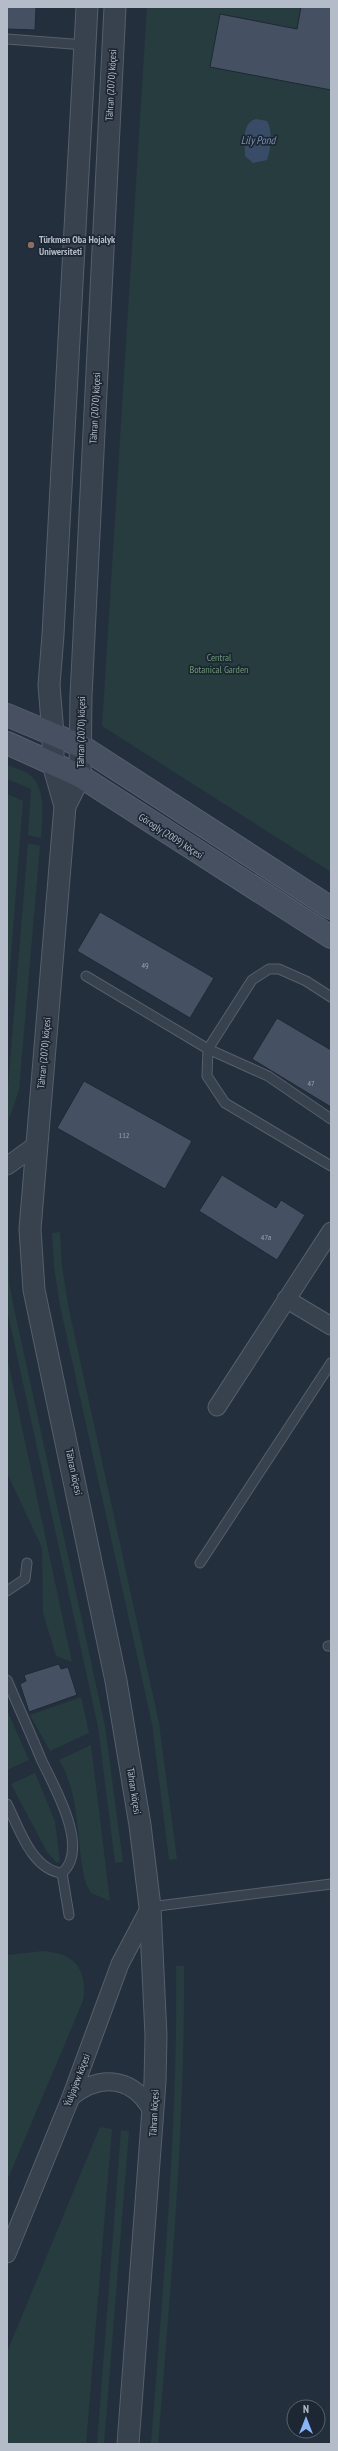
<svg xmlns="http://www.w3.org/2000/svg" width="338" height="2451" viewBox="0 0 338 2451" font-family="'PT Sans Narrow',sans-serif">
  <rect width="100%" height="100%" fill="#242f3e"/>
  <!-- green -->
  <path fill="#263c3f" d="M 147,7 L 331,7 L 331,872 L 102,726 Z
    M 7,765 C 14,768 24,770 30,775 C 47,789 42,818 41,838 L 28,835 L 31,789 L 7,779 Z
    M 7,794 L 23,801 L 7,1008 Z
    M 28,843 L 40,846 L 19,1090 L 7,1125 L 7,1099 Z
    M 60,1232 L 62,1266 L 68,1305 L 159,1723 L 177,1859 L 169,1860 L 152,1724 L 60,1306 L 54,1267 L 52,1233 Z
    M 8,1235 L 9,1281 L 14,1308 L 105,1726 L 123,1862 L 115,1863 L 98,1727 L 7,1310 Z
    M 7,1357 L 72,1662 L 56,1656 L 43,1613 L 42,1548 L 7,1473 Z
    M 81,1697 L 89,1733 L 50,1751 L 30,1715 Z
    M 7,1710 L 29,1760 L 7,1770 Z
    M 91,1745 L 110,1901 L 91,1893 L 86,1884 C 75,1843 82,1798 59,1760 Z
    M 35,1773 L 55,1821 L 60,1861 L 57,1863 L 47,1852 L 11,1784 Z
    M 43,1951 C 75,1953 88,1970 83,2001 L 7,2181 L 7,1955 Z
    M 176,1966 L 184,1966 C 185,2126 171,2285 158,2444 L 151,2444 C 163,2285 178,2126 176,1966 Z
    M 100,2127 L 112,2129 L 86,2444 L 7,2444 L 7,2352 Z
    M 121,2130 L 129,2131 L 104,2444 L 97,2444 Z"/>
  <!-- water -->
  <path fill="#394c67" d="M 256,119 L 267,121 C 273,131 271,149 267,160 L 253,163 L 245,156 C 245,143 241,123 256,119 Z"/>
  <!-- building -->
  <path fill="#455162" stroke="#1f2835" d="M 7,7 L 36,7 L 35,30 L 7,29 Z
    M 301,7 L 331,7 L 331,90 L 210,67 L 220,14 L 297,29 Z
    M 100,912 L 214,978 L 190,1018 L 77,951 Z
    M 277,1018 L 331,1050 L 331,1107 L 252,1059 Z
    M 84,1081 L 192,1141 L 165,1189 L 57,1128 Z
    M 222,1175 L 276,1208 L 281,1200 L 305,1215 L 277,1260 L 199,1211 Z
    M 59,1664 L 61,1669 L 68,1667 L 77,1695 L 29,1712 L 20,1684 L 26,1681 L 24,1675 Z"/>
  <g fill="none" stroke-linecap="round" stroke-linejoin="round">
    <defs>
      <path id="service" d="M 7,39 L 85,45
        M 86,976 L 208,1049 L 268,1076 L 331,1119
        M 331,997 L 306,981 L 279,969 L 269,969 L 252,980 L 208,1049 L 207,1076 L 225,1103 L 331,1166
        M 200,1563 L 331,1363
        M 7,1591 L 25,1579 L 27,1563
        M 328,1646 L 331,1646
        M 7,1680 C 18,1706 30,1732 41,1759 C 53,1785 91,1848 62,1873 C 32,1870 19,1828 7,1804
        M 62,1873 L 69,1915
        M 150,1907 L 331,1884"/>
      <path id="minor" d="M 7,1166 L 36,1145
        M 286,1299 L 331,1326
        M 217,1407 L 331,1231
        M 71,2097 C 103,2072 136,2078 154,2115
        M 7,2254 L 71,2097 L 120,1964 L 150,1907"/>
      <path id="tertiary" d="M 115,7 L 81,696 L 80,776 L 65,806 L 30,1229 L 34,1290 L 116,1681 L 140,1825 L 150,1907 L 156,2036 L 155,2082 L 128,2444
        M 65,806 L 53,764 L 53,734 L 49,685 L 53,635 L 87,7"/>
      <path id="secondary" d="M 7,715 L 81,746 L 331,908
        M 7,743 L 80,776 L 331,937"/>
    </defs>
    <!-- service casing -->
    <use href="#service" stroke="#565f6c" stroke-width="11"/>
    <!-- minor casing -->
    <use href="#minor" stroke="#565f6c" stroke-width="19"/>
    <!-- tertiary casing -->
    <use href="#tertiary" stroke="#565f6c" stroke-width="23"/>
    <!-- secondary casing -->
    <use href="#secondary" stroke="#565f6c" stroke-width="24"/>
    <!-- service -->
    <use href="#service" stroke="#38414e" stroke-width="9"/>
    <!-- minor -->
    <use href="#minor" stroke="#38414e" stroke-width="17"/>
    <!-- tertiary -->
    <use href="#tertiary" stroke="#38414e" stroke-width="21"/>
    <!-- secondary -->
    <use href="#secondary" stroke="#465061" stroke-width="22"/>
  </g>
  <!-- markers -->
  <circle fill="#8d6e63" stroke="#1d2633" stroke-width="1.5" cx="31" cy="245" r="4"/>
  <g text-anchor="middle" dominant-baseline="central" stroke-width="3.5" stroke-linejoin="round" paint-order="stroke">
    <!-- number labels -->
    <g font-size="8" fill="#98a1af">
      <text x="145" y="965">49</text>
      <text x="311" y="1083">47</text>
      <text x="124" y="1135">112</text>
      <text x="266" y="1237">47a</text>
    </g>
    <!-- street labels -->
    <g font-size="10" fill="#b4bcc9" stroke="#1d2633">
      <text transform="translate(111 85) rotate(-87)">Tähran (2070) köçesi</text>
      <text transform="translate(95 408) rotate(-87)">Tähran (2070) köçesi</text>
      <text transform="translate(81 732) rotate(-89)">Tähran (2070) köçesi</text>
      <text transform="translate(171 836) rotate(33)">Görogly (2009) köçesi</text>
      <text transform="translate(44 1053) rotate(-85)">Tähran (2070) köçesi</text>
      <text transform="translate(74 1472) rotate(78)">Tähran köçesi</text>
      <text transform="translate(134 1791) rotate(81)">Tähran köçesi</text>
      <text transform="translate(77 2080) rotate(-69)">Ýulýaýew köçesi</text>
      <text transform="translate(154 2113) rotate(-87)">Tähran köçesi</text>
    </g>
    <!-- poi labels -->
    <g font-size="10" font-weight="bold" fill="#b4bcc9" stroke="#1d2633" text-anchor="start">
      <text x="39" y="239">Türkmen Oba Hojalyk<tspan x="39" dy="12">Uniwersiteti</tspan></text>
    </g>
    <!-- park labels -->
    <g font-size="10" fill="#6b9a76" stroke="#1d2633">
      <text x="219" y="657">Central<tspan x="219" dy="12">Botanical Garden</tspan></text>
    </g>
    <!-- water labels -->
    <g font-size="11" font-style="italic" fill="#7c92b1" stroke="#1d2633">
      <text x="258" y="140">Lily Pond</text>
    </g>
  </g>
  <!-- border -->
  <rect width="338" height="2451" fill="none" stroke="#b4bcc9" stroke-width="16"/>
  <!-- north arrow -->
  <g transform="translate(306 2419)"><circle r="19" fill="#1d2633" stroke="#59626f"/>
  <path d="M0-3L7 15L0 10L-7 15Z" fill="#8ab4f8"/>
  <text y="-6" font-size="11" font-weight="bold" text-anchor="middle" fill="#b4bcc9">N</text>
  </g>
</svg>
